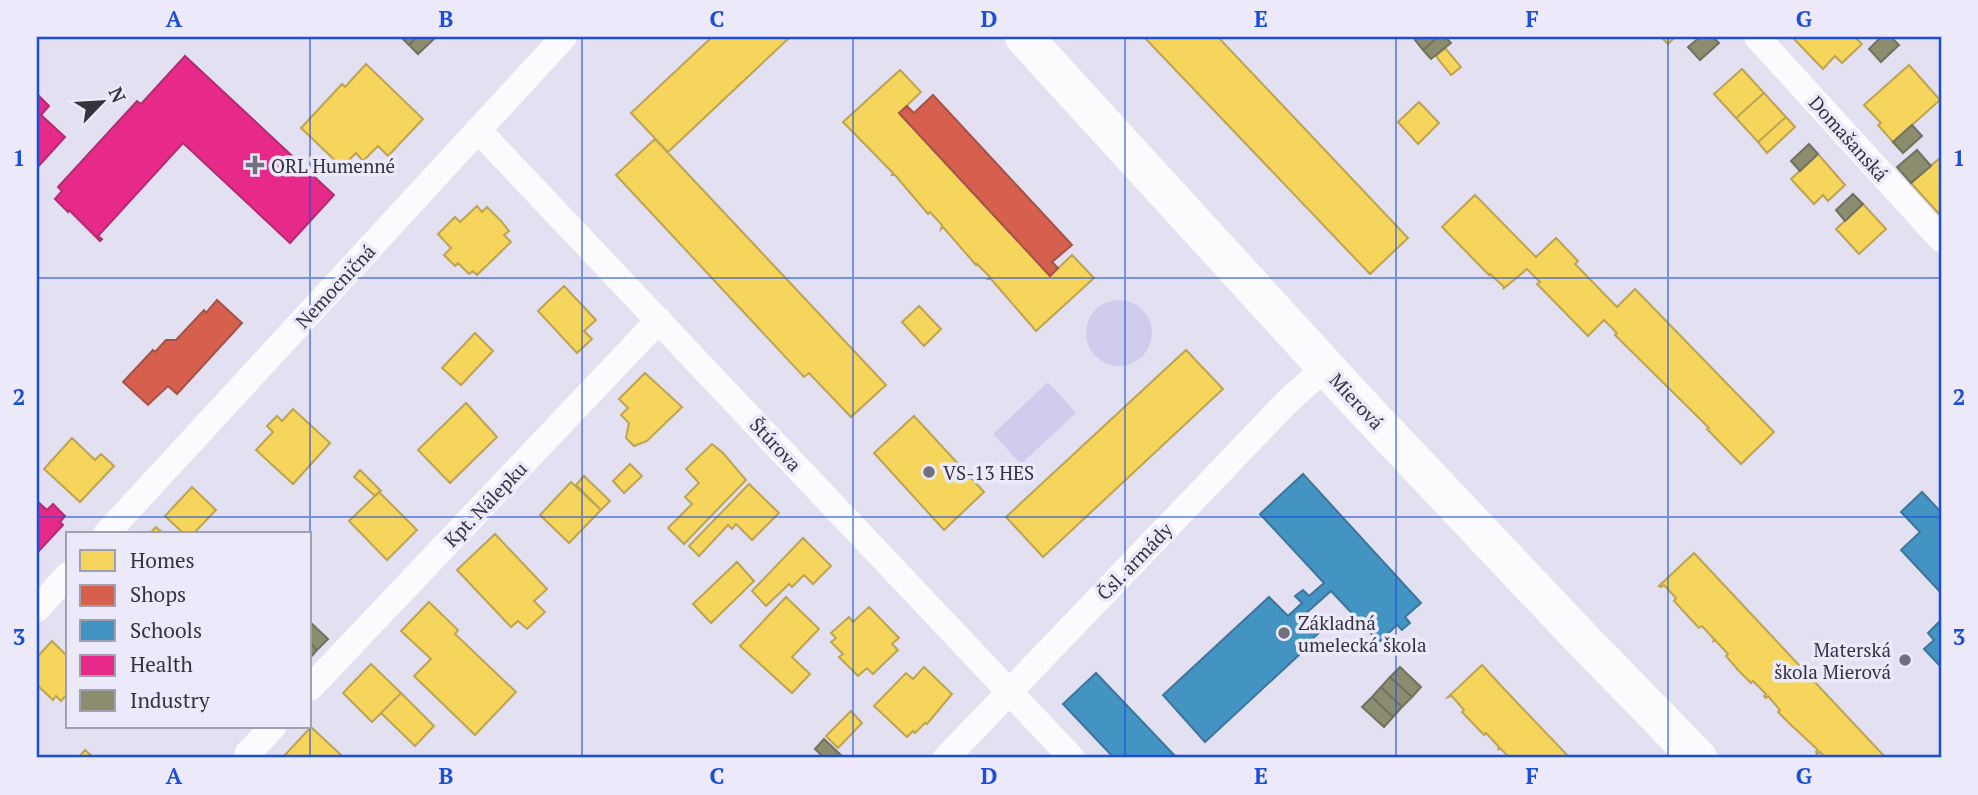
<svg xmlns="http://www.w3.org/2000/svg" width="1978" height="795" viewBox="0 0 1978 795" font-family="'PT Serif',serif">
  <rect width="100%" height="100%" fill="#e2e0f1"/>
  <!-- green -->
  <path fill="#d0cced" d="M1086 333a33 33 0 1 1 66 0a33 33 0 1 1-66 0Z
    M 1048,382 L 1076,413 L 1021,464 L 993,434 Z"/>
  <!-- homes -->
  <path fill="#f6d55c" stroke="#bca453" stroke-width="2" d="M 712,37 L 790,37 L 668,152 L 631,113 Z
    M 1144,37 L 1218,37 L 1408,238 L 1370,274 Z
    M 1661,37 L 1675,37 L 1668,44 Z
    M 1796,37 L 1855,37 L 1862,44 L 1842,63 L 1835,56 L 1823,69 L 1794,39 Z
    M 1445,48 L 1461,67 L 1451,75 L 1436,56 Z
    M 366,64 L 423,119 L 388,156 L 378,146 L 363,161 L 356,153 L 342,167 L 301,128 L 342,84 L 345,87 Z
    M 1909,65 L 1940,100 L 1893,142 L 1878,125 L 1881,123 L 1864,105 Z
    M 1742,69 L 1764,93 L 1736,118 L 1714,94 Z
    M 900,70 L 921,92 L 899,113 L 1050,276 L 1072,255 L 1094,278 L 1036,331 L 991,279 L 988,279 L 990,277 L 977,264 L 976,265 L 943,227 L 941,229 L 942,225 L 930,212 L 928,214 L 895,175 L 892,175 L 893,173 L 843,122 Z
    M 1764,93 L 1786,117 L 1758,142 L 1736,118 Z
    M 1419,102 L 1439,123 L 1418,144 L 1398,122 Z
    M 1786,117 L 1795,127 L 1767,153 L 1758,142 Z
    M 655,139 L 886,385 L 851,417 L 809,373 L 804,377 L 616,175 Z
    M 1818,154 L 1845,185 L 1828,201 L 1823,195 L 1814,204 L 1791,179 Z
    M 1941,157 L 1941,214 L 1940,215 L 1911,183 Z
    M 1475,195 L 1536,257 L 1556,238 L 1578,261 L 1575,264 L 1617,307 L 1635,289 L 1774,432 L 1741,464 L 1707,429 L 1709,428 L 1615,335 L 1617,333 L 1604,320 L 1588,336 L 1537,284 L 1540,282 L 1527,269 L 1503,289 L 1504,287 L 1490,274 L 1489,275 L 1442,227 Z
    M 1863,204 L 1886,229 L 1859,254 L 1836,229 Z
    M 477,206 L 482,212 L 487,207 L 501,221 L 509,231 L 504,235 L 511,242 L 477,275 L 473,271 L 469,274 L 458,263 L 455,266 L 444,255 L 451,248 L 438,234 L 455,217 L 460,222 Z
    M 564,286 L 596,320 L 584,331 L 592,339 L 577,353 L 538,311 Z
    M 919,306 L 941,329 L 924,346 L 902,322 Z
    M 475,333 L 493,351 L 461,385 L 442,368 Z
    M 1186,350 L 1223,389 L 1043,557 L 1006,517 Z
    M 645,373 L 682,407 L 647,441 L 634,446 L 626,438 L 629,423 L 621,415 L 628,408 L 619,399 Z
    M 466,403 L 497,437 L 450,483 L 418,450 Z
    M 293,409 L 330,443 L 293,484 L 256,450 L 273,432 L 267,426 L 277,416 L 282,421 Z
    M 914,416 L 984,492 L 944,530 L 874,453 Z
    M 72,438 L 95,460 L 101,454 L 114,466 L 80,502 L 44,469 Z
    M 712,444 L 723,453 L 746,480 L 684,544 L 668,528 L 692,504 L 685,497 L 699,483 L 686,469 Z
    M 630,464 L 642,476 L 624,493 L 613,481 Z
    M 360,470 L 381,491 L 375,496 L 354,477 Z
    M 584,476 L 610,501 L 601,510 L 576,485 Z
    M 571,482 L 601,510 L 569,543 L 540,515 Z
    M 749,484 L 779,513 L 752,540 L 736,524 L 732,529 L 728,525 L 699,556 L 689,546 Z
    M 192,487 L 216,510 L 193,534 L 184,534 L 165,516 Z
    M 379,492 L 417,530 L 387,560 L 349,521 Z
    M 156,527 L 164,534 L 149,534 Z
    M 495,534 L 547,589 L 534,601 L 545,612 L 527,629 L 518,621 L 511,627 L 457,570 Z
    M 803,538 L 831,566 L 813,584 L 804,575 L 792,587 L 789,584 L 766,606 L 752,591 Z
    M 1694,553 L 1886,758 L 1826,758 L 1820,752 L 1817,754 L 1816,752 L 1818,750 L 1791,725 L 1778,712 L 1780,710 L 1768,696 L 1766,698 L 1764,696 L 1766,694 L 1753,681 L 1751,683 L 1738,670 L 1726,656 L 1728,654 L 1715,640 L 1713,642 L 1714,639 L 1702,626 L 1699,628 L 1686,614 L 1674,601 L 1676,598 L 1664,585 L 1661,587 L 1659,586 Z
    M 737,562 L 754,581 L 711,623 L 693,604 Z
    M 786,597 L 819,629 L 792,657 L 810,674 L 792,693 L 740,646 Z
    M 429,602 L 458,630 L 455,634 L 516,692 L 475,735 L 414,676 L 431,659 L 401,631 Z
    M 869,607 L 899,638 L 892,644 L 898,650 L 873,674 L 867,668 L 858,676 L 839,657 L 843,654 L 831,642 L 836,638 L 831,633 L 849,617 L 853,622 Z
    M 52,641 L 68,657 L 68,693 L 61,701 L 56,696 L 53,700 L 37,685 L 37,657 Z
    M 371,664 L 401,693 L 372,722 L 343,693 Z
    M 1482,665 L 1506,691 L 1570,758 L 1510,758 L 1500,748 L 1498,750 L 1499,747 L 1486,733 L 1484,735 L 1462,712 L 1464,710 L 1452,696 L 1448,697 Z
    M 924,667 L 952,694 L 927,724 L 925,723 L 915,733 L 913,731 L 907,737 L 874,706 L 906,673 L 913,679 Z
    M 401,693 L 434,726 L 415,746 L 381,713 Z
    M 851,711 L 862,723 L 838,748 L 826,736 Z
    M 311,727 L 341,755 L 337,758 L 283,757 Z
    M 85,750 L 94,758 L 78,758 Z"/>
  <!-- shops -->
  <path fill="#d6604d" stroke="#a55248" stroke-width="2" d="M 933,95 L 1072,245 L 1052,262 L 1058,268 L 1050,276 L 899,113 L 907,106 L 914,113 Z
    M 217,300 L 242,323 L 177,394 L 168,386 L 148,405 L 123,382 L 153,350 L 155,352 L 166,340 L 176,340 L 204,310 L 206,313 Z"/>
  <!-- schools -->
  <path fill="#4393c3" stroke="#3e769b" stroke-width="2" d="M 1303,474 L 1421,603 L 1405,617 L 1410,623 L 1402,630 L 1397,625 L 1379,642 L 1331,591 L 1304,615 L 1320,632 L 1310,641 L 1312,643 L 1205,742 L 1163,695 L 1269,597 L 1288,616 L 1302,603 L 1295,596 L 1303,590 L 1309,596 L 1324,583 L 1260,514 Z
    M 1922,492 L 1941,512 L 1941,593 L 1901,550 L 1920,532 L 1901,512 Z
    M 1941,620 L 1941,667 L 1924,649 L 1934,640 L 1928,633 Z
    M 1096,673 L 1177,758 L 1114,758 L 1063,704 Z"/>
  <!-- health -->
  <path fill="#e7298a" stroke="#b12c73" stroke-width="2" d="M 185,56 L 334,195 L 290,243 L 183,143 L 98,236 L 102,239 L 100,241 L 69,210 L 68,212 L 55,199 L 62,191 L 58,187 L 137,101 L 141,104 Z
    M 37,94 L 49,106 L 41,115 L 65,137 L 37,168 Z
    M 37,501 L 47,510 L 53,504 L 65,516 L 60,522 L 63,525 L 37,553 Z"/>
  <!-- industry -->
  <path fill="#8c8c6e" stroke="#727160" stroke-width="2" d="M 401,37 L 417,37 L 409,45 Z
    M 417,37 L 436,37 L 418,54 L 409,45 Z
    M 1419,37 L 1438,37 L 1423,50 L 1415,40 Z
    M 1438,37 L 1445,37 L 1451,43 L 1431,59 L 1423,50 Z
    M 1700,37 L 1713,37 L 1719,43 L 1700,60 L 1688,47 Z
    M 1881,37 L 1891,37 L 1899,45 L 1881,62 L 1869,49 Z
    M 1912,125 L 1922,136 L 1903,153 L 1893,142 Z
    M 1809,144 L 1818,154 L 1800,171 L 1791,161 Z
    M 1917,150 L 1931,166 L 1911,183 L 1897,167 Z
    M 1853,194 L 1863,204 L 1845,221 L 1836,210 Z
    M 310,622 L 328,639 L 317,650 L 310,643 Z
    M 310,643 L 317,650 L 310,658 Z
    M 1400,667 L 1421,687 L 1412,697 L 1390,677 Z
    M 1390,677 L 1412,697 L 1402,707 L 1381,687 Z
    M 1381,687 L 1402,707 L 1393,717 L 1372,697 Z
    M 1372,697 L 1393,717 L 1384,727 L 1362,707 Z
    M 824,739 L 844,758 L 824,758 L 815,749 Z"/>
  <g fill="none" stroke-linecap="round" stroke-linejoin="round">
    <!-- street -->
    <path stroke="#fbfafd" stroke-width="26" d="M 1757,37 L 1941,239
      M 478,130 L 1072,758
      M 106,534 L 564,37
      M 37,609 L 68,575
      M 310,688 L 659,320
      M 248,753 L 273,727
      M 946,758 L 1287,402 L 1326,367"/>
    <!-- primary -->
    <path stroke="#fbfafd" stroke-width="38" d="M 1024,37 L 1355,399 L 1582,639 L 1698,758"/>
  </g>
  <!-- grid -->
  <path fill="none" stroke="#1d4ed8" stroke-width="2" stroke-opacity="0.55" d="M 310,37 L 310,758M 582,37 L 582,758M 853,37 L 853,758M 1125,37 L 1125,758M 1396,37 L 1396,758M 1668,37 L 1668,758M 37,278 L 1941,278M 37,517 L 1941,517"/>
  <!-- markers -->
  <g fill="#71707d" stroke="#ebe9fa" stroke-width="2.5">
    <path d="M251.5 154.5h7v7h7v7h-7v7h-7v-7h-7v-7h7z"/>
    <circle cx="929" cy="472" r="7"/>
    <circle cx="1284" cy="633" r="7"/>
    <circle cx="1905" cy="660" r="7"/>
  </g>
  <g text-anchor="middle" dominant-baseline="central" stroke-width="7" stroke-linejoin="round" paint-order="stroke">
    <!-- street labels -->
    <g font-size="19" fill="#34333e" stroke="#ebe9fa">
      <text transform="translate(1849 138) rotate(48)">Domašanská</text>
      <text transform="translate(335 286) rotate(-47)">Nemocničná</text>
      <text transform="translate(1357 401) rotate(47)">Mierová</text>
      <text transform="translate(776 444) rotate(47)">Štúrova</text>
      <text transform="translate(485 504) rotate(-46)">Kpt. Nálepku</text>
      <text transform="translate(1134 561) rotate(-46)">Čsl. armády</text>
    </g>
    <!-- poi labels -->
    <g font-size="19" fill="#34333e" stroke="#ebe9fa" text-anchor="start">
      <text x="271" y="165">ORL Humenné</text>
      <text x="943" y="472">VS-13 HES</text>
      <text x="1298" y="622">Základná<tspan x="1298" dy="22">umelecká škola</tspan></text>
      <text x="1891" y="649" text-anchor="end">Materská<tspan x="1891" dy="22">škola Mierová</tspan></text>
    </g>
  </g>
  <!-- border -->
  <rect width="1978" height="795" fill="none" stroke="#ebe9fa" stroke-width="77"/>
  <!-- legend -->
  <rect x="66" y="532" width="245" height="196" fill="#ebe9fa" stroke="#a2a0af" stroke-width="2"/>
  <rect x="80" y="550" width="35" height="21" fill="#f6d55c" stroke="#a2a0af" stroke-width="2"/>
  <text x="130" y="568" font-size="21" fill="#34333e">Homes</text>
  <rect x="80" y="585" width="35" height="21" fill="#d6604d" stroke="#a2a0af" stroke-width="2"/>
  <text x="130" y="602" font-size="21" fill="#34333e">Shops</text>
  <rect x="80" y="620" width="35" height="21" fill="#4393c3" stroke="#a2a0af" stroke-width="2"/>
  <text x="130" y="638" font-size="21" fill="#34333e">Schools</text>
  <rect x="80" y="655" width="35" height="21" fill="#e7298a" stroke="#a2a0af" stroke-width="2"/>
  <text x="130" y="672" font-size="21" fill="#34333e">Health</text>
  <rect x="80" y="690" width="35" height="21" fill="#8c8c6e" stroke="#a2a0af" stroke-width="2"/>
  <text x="130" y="708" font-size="21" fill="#34333e">Industry</text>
  <!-- north arrow -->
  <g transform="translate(102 102) rotate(65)" stroke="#ebe9fa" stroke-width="5" paint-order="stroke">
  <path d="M0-5L12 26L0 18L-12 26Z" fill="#34333e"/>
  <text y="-10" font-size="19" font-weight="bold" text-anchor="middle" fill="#34333e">N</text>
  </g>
  <rect x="38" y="38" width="1902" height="718" fill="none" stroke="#1d4ed8" stroke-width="2.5"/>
  <g font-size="23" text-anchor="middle" font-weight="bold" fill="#1d4ed8">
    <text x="174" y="27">A</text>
    <text x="446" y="27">B</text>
    <text x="717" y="27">C</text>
    <text x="989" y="27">D</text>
    <text x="1261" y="27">E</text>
    <text x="1532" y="27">F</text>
    <text x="1804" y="27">G</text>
    <text x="19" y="166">1</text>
    <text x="1959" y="166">1</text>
    <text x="19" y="405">2</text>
    <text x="1959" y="405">2</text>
    <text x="19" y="645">3</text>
    <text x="1959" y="645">3</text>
    <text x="174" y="784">A</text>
    <text x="446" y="784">B</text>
    <text x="717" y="784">C</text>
    <text x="989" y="784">D</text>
    <text x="1261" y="784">E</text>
    <text x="1532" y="784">F</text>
    <text x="1804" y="784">G</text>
  </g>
</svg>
